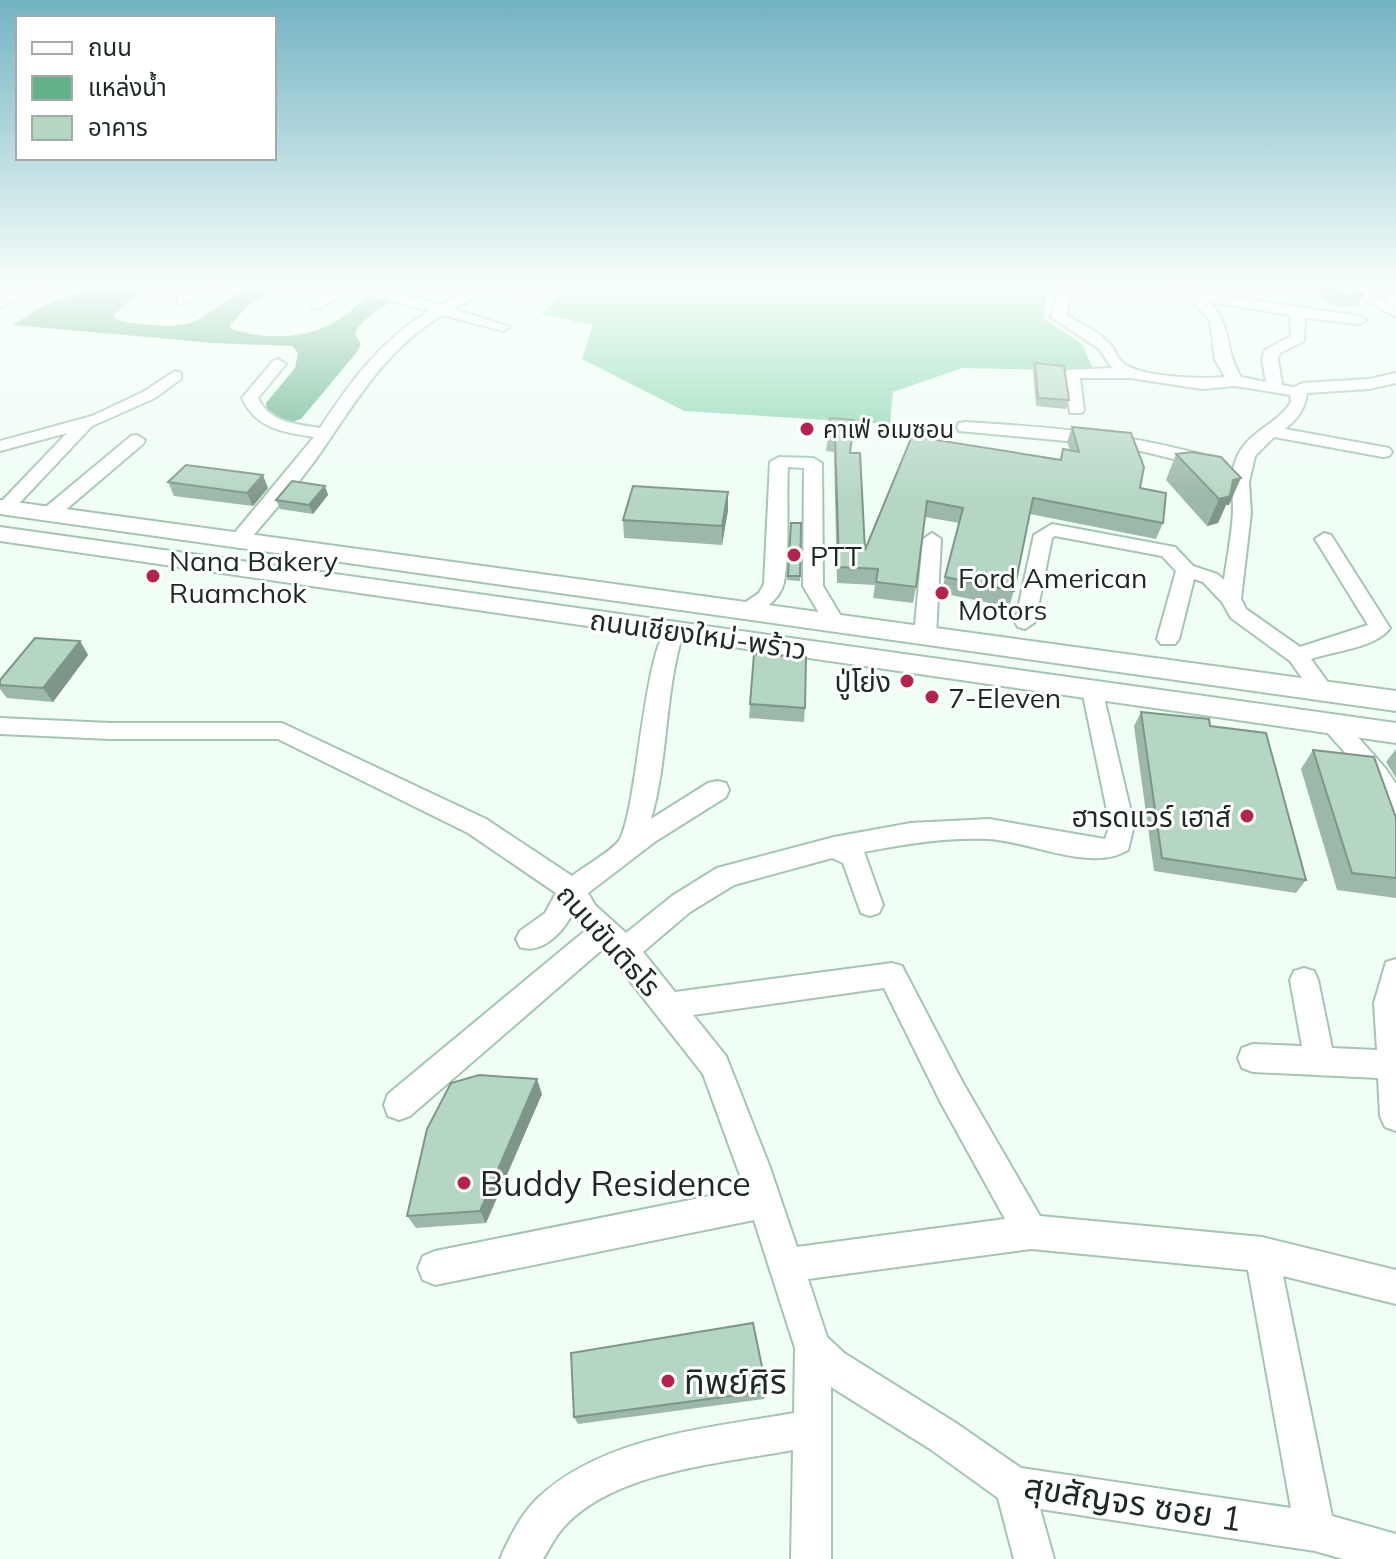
<svg xmlns="http://www.w3.org/2000/svg" width="1396" height="1559" viewBox="0 0 1396 1559" font-family="Mulish,'Noto Sans Thai',sans-serif">
  <rect width="100%" height="100%" fill="#f0fef6"/>
  <!-- forest -->
  <path fill="#88d6ae" d="M 574,284 L 1049,284 L 1043,318 L 1082,344 L 1094,371 L 962,368 L 893,392 L 890,424 L 684,411 L 582,359 L 593,325 L 541,314 Z"/>
  <!-- water -->
  <path fill="#64b28b" d="M 97,284 L 121,284 L 134,288 L 137,294 L 113,316 C 121,324 132,322 142,324 C 158,326 183,328 197,320 C 227,304 244,279 280,287 L 249,305 L 230,325 L 231,329 C 271,341 314,340 348,313 C 361,303 378,286 395,284 C 405,282 416,284 426,284 C 408,292 360,316 355,334 L 361,344 L 357,352 L 301,419 L 291,422 L 267,412 L 266,403 L 295,368 L 298,353 L 292,346 L 213,343 L 13,325 L 40,308 Z"/>
  <g fill="none" stroke-linecap="round" stroke-linejoin="round">
    <defs>
      <path id="minor" d="M 30,284 L 47,284 L 0,308 L 0,299 Z
        M 201,284 L 217,284 L 188,303 L 178,303 L 178,297 Z
        M 330,284 L 375,287 L 440,305 L 482,284 L 499,284 L 454,309 L 510,327 L 503,331 L 443,315 C 386,348 357,400 321,452 C 298,485 271,514 246,544 L 232,544 L 229,540 L 232,536 L 314,437 C 283,432 256,429 242,398 L 273,361 L 278,359 L 286,364 L 258,398 C 270,423 296,424 320,428 C 350,382 382,339 429,311 L 347,290 L 320,308 L 310,308 L 310,302 L 333,287 Z
        M 1060,284 L 1074,284 L 1066,315 C 1080,323 1096,330 1108,342 C 1114,347 1116,356 1122,362 C 1139,378 1202,379 1225,377 L 1215,360 L 1210,320 L 1177,284 L 1191,284 L 1199,292 L 1359,316 L 1366,320 L 1359,324 L 1305,318 L 1304,341 L 1280,353 L 1278,359 L 1282,385 L 1294,387 L 1303,383 L 1369,379 L 1396,373 L 1396,383 L 1369,389 L 1307,393 C 1305,408 1299,418 1285,429 L 1389,448 L 1392,452 L 1389,456 L 1383,457 L 1274,437 L 1255,456 L 1249,482 L 1251,513 L 1241,599 L 1246,609 L 1300,647 L 1368,625 L 1315,539 L 1324,533 L 1331,535 L 1390,628 C 1376,648 1334,651 1311,659 L 1334,691 L 1331,696 L 1315,696 L 1290,661 L 1231,618 L 1222,602 L 1203,582 L 1194,579 L 1179,639 L 1175,644 L 1161,644 L 1157,639 L 1176,571 L 1162,556 L 1055,536 L 1052,538 L 1035,622 L 1025,629 L 1018,627 L 1015,622 L 1034,535 L 1052,524 L 1175,547 L 1193,566 L 1217,574 L 1224,580 C 1227,558 1232,534 1233,511 C 1233,492 1229,473 1238,455 C 1249,431 1278,424 1291,402 L 1290,395 L 1235,386 L 1202,389 L 1130,378 L 1080,378 L 1084,410 L 1082,413 L 1070,413 L 1064,373 L 1067,370 L 1112,368 L 1099,349 L 1051,317 ZM 1209,302 L 1290,315 L 1291,336 L 1265,350 L 1262,359 L 1266,382 L 1241,377 C 1223,347 1234,328 1209,302 Z
        M 1336,284 L 1353,284 L 1390,304 L 1378,288 L 1385,284 L 1396,284 L 1396,290 L 1393,291 L 1396,294 L 1396,306 L 1393,305 L 1396,307 L 1396,317 Z
        M 175,371 L 181,373 L 181,379 L 155,398 L 92,426 L 11,512 L 0,512 L 0,503 L 67,433 L 0,451 L 0,441 L 92,416 L 143,392 Z
        M 965,422 C 1051,427 1134,434 1217,459 L 1220,463 L 1211,468 L 1120,446 L 959,431 L 957,427 L 959,423 Z
        M 137,435 L 145,440 L 143,444 L 56,518 L 42,518 L 40,514 L 42,510 L 131,436 Z
        M 779,457 L 813,458 L 822,463 L 823,586 L 845,623 L 842,628 L 828,628 L 803,586 L 804,468 L 788,467 C 786,501 790,550 784,582 C 781,600 755,620 737,615 L 734,610 L 759,593 L 764,584 L 770,462 Z
        M 932,533 L 941,539 L 936,636 L 925,643 L 914,636 L 923,539 Z
        M 674,623 L 684,630 C 664,692 669,757 651,819 L 708,783 L 717,781 L 726,783 L 729,790 L 726,797 L 656,841 L 588,893 L 595,905 L 626,933 L 672,896 L 717,868 L 834,837 L 911,823 L 989,819 L 1105,839 L 1110,825 L 1082,690 L 1085,685 L 1101,685 L 1134,825 L 1128,850 C 1091,873 1030,841 988,839 C 947,837 904,844 864,852 L 883,905 L 879,913 L 870,916 L 861,913 L 843,863 L 832,858 L 734,885 L 690,912 L 643,952 L 675,992 L 892,963 L 902,966 L 963,1083 L 1040,1216 L 1262,1237 L 1396,1270 L 1396,1304 L 1283,1276 L 1332,1516 L 1396,1534 L 1396,1559 L 1343,1559 L 1315,1551 L 1040,1509 L 1054,1559 L 1014,1559 L 998,1498 L 930,1449 L 831,1387 L 831,1559 L 791,1559 L 793,1450 C 723,1463 613,1471 563,1528 C 555,1537 549,1549 543,1559 L 500,1559 C 509,1538 522,1512 539,1497 C 605,1436 710,1428 794,1413 L 795,1348 L 754,1220 L 435,1285 L 423,1280 L 418,1268 L 423,1256 L 435,1251 L 745,1189 L 703,1074 L 604,948 L 410,1116 L 399,1120 L 388,1116 L 384,1105 L 388,1094 L 586,930 L 572,914 C 563,932 542,955 520,947 L 516,939 L 520,931 L 545,913 L 556,893 L 468,833 L 278,739 L 110,739 L 0,734 L 0,718 L 110,723 L 282,723 L 486,819 L 572,876 C 583,867 614,850 620,839 C 639,802 644,631 674,623 ZM 884,988 L 941,1103 L 1005,1219 L 797,1247 L 769,1165 L 726,1056 L 693,1015 ZM 1031,1249 L 1248,1270 L 1291,1508 L 1021,1468 L 956,1423 L 844,1353 L 827,1337 L 808,1279 Z
        M 1334,717 L 1342,719 L 1386,769 L 1396,784 L 1396,814 L 1387,812 L 1370,781 L 1326,731 L 1323,725 L 1326,719 Z
        M 1396,959 L 1396,1131 L 1385,1127 L 1380,1116 L 1378,1078 L 1253,1072 L 1242,1068 L 1238,1058 L 1242,1048 L 1253,1044 L 1302,1046 L 1290,980 L 1294,971 L 1304,968 L 1314,971 L 1318,980 L 1332,1048 L 1377,1050 L 1374,1003 L 1386,962 Z"/>
      <path id="major" d="M 0,500 L 1396,691 L 1396,711 L 0,514 Z
        M 0,527 L 1396,723 L 1396,743 L 0,541 Z"/>
    </defs>
    <!-- minor casing -->
    <use href="#minor" stroke="#a3c5b2" stroke-width="4"/>
    <!-- major casing -->
    <use href="#major" stroke="#a3c5b2" stroke-width="4"/>
    <!-- minor -->
    <use href="#minor" fill="#fff" fill-rule="evenodd"/>
    <!-- major -->
    <use href="#major" fill="#fff" fill-rule="evenodd"/>
  </g>
  <!-- wall -->
  <path fill="#9bb8a8" d="M 1306,284 L 1351,284 L 1364,295 L 1358,306 L 1336,307 Z
    M 1035,363 L 1069,400 L 1066,409 L 1036,406 L 1033,372 Z
    M 830,418 L 850,453 L 865,550 L 912,436 L 1060,459 L 1063,449 L 1070,450 L 1067,442 L 1072,427 L 1140,488 L 1163,523 L 1156,539 L 1030,514 L 1014,591 L 1009,607 L 941,593 L 959,523 L 925,517 L 916,587 L 913,603 L 873,598 L 875,585 L 837,583 L 834,452 L 826,451 Z
    M 1176,454 L 1229,505 L 1226,505 L 1218,523 L 1207,526 L 1166,480 Z
    M 168,482 L 268,488 L 253,506 L 174,496 Z
    M 325,486 L 328,495 L 313,514 L 280,509 L 276,500 Z
    M 728,492 L 728,510 L 722,545 L 624,538 L 623,520 Z
    M 791,523 L 801,523 L 800,581 L 787,580 Z
    M 80,641 L 88,655 L 53,702 L 7,698 L 0,689 L 0,680 Z
    M 754,654 L 805,708 L 804,722 L 749,718 Z
    M 1141,712 L 1306,880 L 1296,893 L 1154,871 L 1134,726 Z
    M 1396,749 L 1396,778 L 1386,762 Z
    M 1313,750 L 1396,818 L 1396,898 L 1337,890 L 1301,769 Z
    M 542,1094 L 486,1223 L 416,1228 L 407,1216 Z
    M 767,1391 L 764,1399 L 578,1424 L 574,1417 Z"/>
  <!-- shaded-wall -->
  <path fill="#7e9688" d="M 263,475 L 268,488 L 253,506 L 247,493 Z
    M 1241,478 L 1229,505 L 1226,505 L 1218,523 L 1207,526 L 1219,499 L 1233,480 Z
    M 325,486 L 328,495 L 313,514 L 309,505 Z
    M 728,492 L 728,510 L 722,545 L 722,526 Z
    M 80,641 L 88,655 L 53,702 L 43,688 Z
    M 537,1079 L 542,1094 L 486,1223 L 480,1211 Z"/>
  <!-- building -->
  <path fill="#b4d6c3" stroke="#7e9688" stroke-width="2" d="M 1326,284 L 1351,284 L 1364,295 L 1341,296 Z
    M 1035,363 L 1064,366 L 1069,400 L 1038,398 Z
    M 830,418 L 854,420 L 850,453 L 860,453 L 865,550 L 912,436 L 1061,460 L 1063,449 L 1079,452 L 1072,427 L 1131,433 L 1144,467 L 1140,488 L 1166,493 L 1163,523 L 1033,498 L 1014,591 L 945,577 L 963,508 L 927,501 L 916,587 L 876,582 L 878,569 L 839,567 L 835,437 L 827,436 Z
    M 1192,452 L 1221,457 L 1241,478 L 1233,480 L 1230,496 L 1219,499 L 1176,454 Z
    M 186,465 L 263,475 L 247,493 L 168,482 Z
    M 292,481 L 325,486 L 309,505 L 276,500 Z
    M 633,486 L 728,492 L 722,526 L 623,520 Z
    M 791,523 L 801,523 L 800,576 L 788,576 Z
    M 35,638 L 80,641 L 43,688 L 0,685 L 0,680 Z
    M 754,654 L 806,657 L 805,708 L 750,704 Z
    M 1141,712 L 1209,719 L 1210,726 L 1266,733 L 1306,880 L 1162,858 Z
    M 1313,750 L 1374,757 L 1396,818 L 1396,878 L 1352,873 Z
    M 479,1075 L 537,1079 L 480,1211 L 407,1216 L 427,1129 L 451,1083 Z
    M 753,1323 L 767,1391 L 574,1417 L 571,1353 Z"/>
  <!-- sky -->
  <linearGradient id="sky" x2="0" y2="1"><stop stop-color="#73b3c3"/><stop offset="0.57" stop-color="#f8fffb"/><stop offset="1" stop-color="#f8fffb" stop-opacity="0"/></linearGradient>
  <rect width="1396" height="502" fill="url(#sky)"/>
  <!-- markers -->
  <g fill="#b4234d" stroke="#fff" stroke-width="3">
    <circle cx="807" cy="429" r="8"/>
    <circle cx="794" cy="555" r="8"/>
    <circle cx="153" cy="576" r="8"/>
    <circle cx="942" cy="593" r="8"/>
    <circle cx="907" cy="681" r="8"/>
    <circle cx="932" cy="697" r="8"/>
    <circle cx="1247" cy="816" r="8"/>
    <circle cx="464" cy="1183" r="8"/>
    <circle cx="668" cy="1381" r="8"/>
  </g>
  <g text-anchor="middle" dominant-baseline="central" stroke-width="6" stroke-linejoin="round" paint-order="stroke">
    <!-- far-poi labels -->
    <g font-size="24" fill="#1d2a23" stroke="#fff" text-anchor="start">
      <text x="823" y="429">คาเฟ่ อเมซอน</text>
    </g>
    <!-- poi labels -->
    <g font-size="28" fill="#1d2a23" stroke="#fff" text-anchor="start">
      <text x="810" y="555">PTT</text>
      <text x="169" y="560">Nana Bakery<tspan x="169" dy="32">Ruamchok</tspan></text>
      <text x="958" y="577">Ford American<tspan x="958" dy="32">Motors</tspan></text>
      <text x="891" y="681" text-anchor="end">ปู่โย่ง</text>
      <text x="948" y="697">7-Eleven</text>
      <text x="1231" y="816" text-anchor="end">ฮารดแวร์ เฮาส์</text>
    </g>
    <!-- street labels -->
    <g font-size="28" fill="#1d2a23" stroke="#fff">
      <text transform="translate(698 634) rotate(8)">ถนนเชียงใหม่-พร้าว</text>
      <text transform="translate(609 940) rotate(48)">ถนนขันติธโร</text>
    </g>
    <!-- near-poi labels -->
    <g font-size="34" fill="#1d2a23" stroke="#fff" text-anchor="start">
      <text x="480" y="1183">Buddy Residence</text>
      <text x="684" y="1381">ทิพย์ศิริ</text>
    </g>
    <!-- near-street labels -->
    <g font-size="34" fill="#1d2a23" stroke="#fff">
      <text transform="translate(1133 1502) rotate(9)">สุขสัญจร ซอย 1</text>
    </g>
  </g>
  <!-- legend -->
  <rect x="16" y="16" width="260" height="144" fill="#ffffff" stroke="#a5aaa7" stroke-width="2"/>
  <rect x="32" y="42" width="40" height="12" fill="#ffffff" stroke="#a5aaa7" stroke-width="2"/>
  <text x="88" y="56" font-size="24" fill="#1d2a23">ถนน</text>
  <rect x="32" y="76" width="40" height="24" fill="#64b28b" stroke="#a5aaa7" stroke-width="2"/>
  <text x="88" y="96" font-size="24" fill="#1d2a23">แหล่งน้ำ</text>
  <rect x="32" y="116" width="40" height="24" fill="#b4d6c3" stroke="#a5aaa7" stroke-width="2"/>
  <text x="88" y="136" font-size="24" fill="#1d2a23">อาคาร</text>
</svg>
